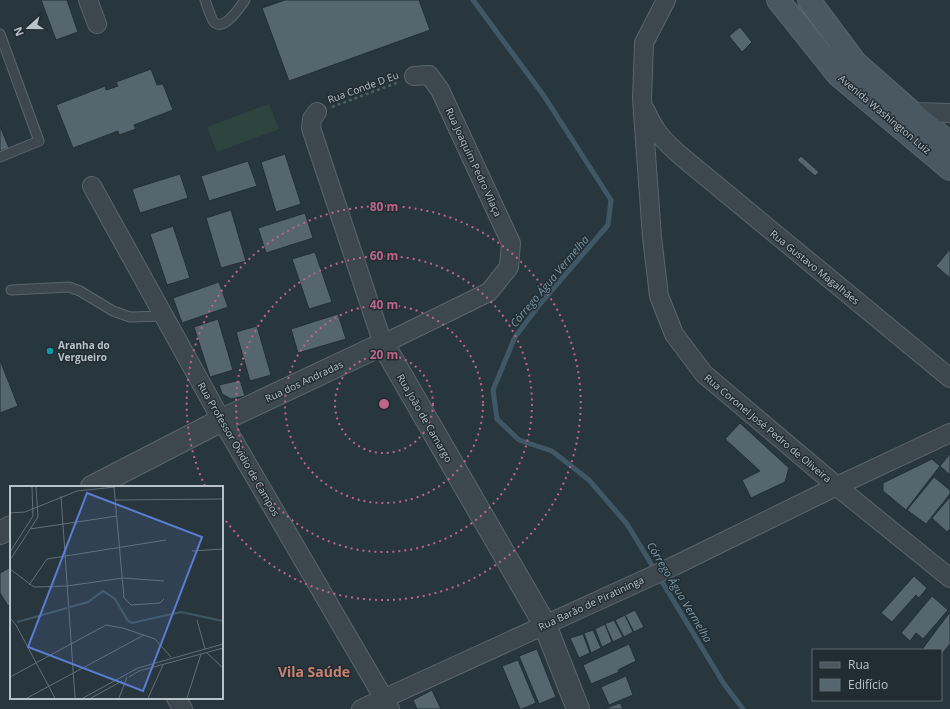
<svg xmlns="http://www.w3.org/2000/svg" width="950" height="709" viewBox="0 0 950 709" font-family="'Open Sans',sans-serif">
  <rect width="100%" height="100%" fill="#28373e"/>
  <!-- green -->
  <path fill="#2e443f" d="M 269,104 L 279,129 L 217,152 L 207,127 Z"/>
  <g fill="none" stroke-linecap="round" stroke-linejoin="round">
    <!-- stream -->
    <path stroke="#405865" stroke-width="5" d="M 473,0 L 544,96 L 611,200 L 608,225 L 540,304 L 515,337 L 493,390 L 497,419 L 519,440 L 552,451 L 589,480 L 627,524 L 724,684 L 743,709"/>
  </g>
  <!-- building -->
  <path fill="#56666e" stroke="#232f35" d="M 41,0 L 67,0 L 78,32 L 56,40 Z
    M 285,0 L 419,0 L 430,30 L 289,81 L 262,8 Z
    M 740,27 L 752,42 L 742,52 L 729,36 Z
    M 151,69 L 157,85 L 163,84 L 173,110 L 134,125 L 136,129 L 119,135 L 118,131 L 73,148 L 56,105 L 105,86 L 106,90 L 118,86 L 116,82 Z
    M 0,126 L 9,148 L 0,151 Z
    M 285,154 L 301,204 L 276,212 L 261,162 Z
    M 801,156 L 819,172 L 815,176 L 797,160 Z
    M 248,161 L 257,186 L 209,201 L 201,176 Z
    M 180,174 L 188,198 L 140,213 L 132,189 Z
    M 231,210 L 246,261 L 221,268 L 206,218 Z
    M 305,213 L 313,238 L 266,253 L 258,228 Z
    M 173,226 L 190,278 L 167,285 L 150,234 Z
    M 950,249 L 950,278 L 936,266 Z
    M 315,252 L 332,302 L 309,309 L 292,259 Z
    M 219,282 L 228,307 L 182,323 L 173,298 Z
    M 338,314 L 346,339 L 298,353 L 291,329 Z
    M 218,319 L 233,370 L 210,377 L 194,327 Z
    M 257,326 L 271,375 L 250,381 L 236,332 Z
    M 0,360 L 18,406 L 0,413 Z
    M 240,380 L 245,396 L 231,399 L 222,394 L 219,385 Z
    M 740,423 L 789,468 L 785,482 L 751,498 L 742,480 L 760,471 L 725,439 Z
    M 950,454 L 950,475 L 940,466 Z
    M 932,459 L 940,466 L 906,510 L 883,491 L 883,483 Z
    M 934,477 L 950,490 L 950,494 L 926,524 L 907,510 Z
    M 950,497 L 950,529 L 947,532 L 932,518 Z
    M 11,567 L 11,604 L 8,606 L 0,593 L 0,573 Z
    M 914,576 L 927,588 L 919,598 L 916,595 L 892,622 L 881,613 Z
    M 932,596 L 948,610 L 923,639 L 916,633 L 910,641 L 901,633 Z
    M 635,610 L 644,627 L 634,632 L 625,615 Z
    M 950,612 L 950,644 L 941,655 L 941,650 L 925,650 L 923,648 Z
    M 625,615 L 633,632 L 624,637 L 615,620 Z
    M 614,620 L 623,637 L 613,642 L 605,624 Z
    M 605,624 L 612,642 L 602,647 L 595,629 Z
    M 593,630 L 601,648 L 591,653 L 584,633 Z
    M 583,634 L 590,653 L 579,658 L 570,638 Z
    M 629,644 L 636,661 L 618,670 L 619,672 L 591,684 L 583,665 Z
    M 537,649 L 556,697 L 539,704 L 519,656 Z
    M 518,660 L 536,703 L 522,709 L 520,709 L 502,666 Z
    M 626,676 L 633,695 L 609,705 L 601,687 Z
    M 432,690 L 441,709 L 417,709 L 413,700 Z
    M 620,703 L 623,709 L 604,709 Z"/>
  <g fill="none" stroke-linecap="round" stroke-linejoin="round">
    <defs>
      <path id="service" d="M 205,0 C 207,5 211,20 215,23 C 225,30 240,7 245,0
        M 0,34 L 39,141 L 0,157
        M 11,290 L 69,287 L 80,291 L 113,311 L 130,317 L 164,316"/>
      <path id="minor" d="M 88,0 L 97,24
        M 666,0 L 644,43 L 642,99 L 652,237 L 659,296 L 674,334 L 704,374 L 845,493 L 950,578
        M 646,111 C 654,131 665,142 681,156 L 950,378
        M 317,112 L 312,119 L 311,128 L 383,344 L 489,292 L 509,267 L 511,243 L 440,90 L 429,75 L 414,76
        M 912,112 L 950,113
        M 92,186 L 217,412 L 390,709
        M 176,698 L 183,709
        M 361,709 L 674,566 L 837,486 L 950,433"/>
      <path id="tertiary" d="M 92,487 L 222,420 L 383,344 L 545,625 L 578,709
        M 0,533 L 11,527"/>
      <path id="secondary" d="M 778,0 L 838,75 L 950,169
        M 809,0 L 855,62 L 923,122 L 950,143"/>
    </defs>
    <!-- service casing -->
    <use href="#service" stroke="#5a666c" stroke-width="11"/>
    <!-- minor casing -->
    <use href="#minor" stroke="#5a666c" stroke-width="20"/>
    <!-- tertiary casing -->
    <use href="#tertiary" stroke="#5a666c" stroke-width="24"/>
    <!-- secondary casing -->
    <use href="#secondary" stroke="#5a666c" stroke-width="24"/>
    <!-- path -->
    <path stroke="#4c605d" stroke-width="2.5" stroke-dasharray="3 3" stroke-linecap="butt" d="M 332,107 L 399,82"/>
    <!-- service -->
    <use href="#service" stroke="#3c484e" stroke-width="9"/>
    <!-- minor -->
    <use href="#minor" stroke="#3c484e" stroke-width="18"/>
    <!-- tertiary -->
    <use href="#tertiary" stroke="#3c484e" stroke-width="22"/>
    <!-- secondary -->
    <use href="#secondary" stroke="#4a5861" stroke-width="22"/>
  </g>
  <!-- distance rings -->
  <g fill="none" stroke="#be658c" stroke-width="2" stroke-dasharray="2 4">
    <circle cx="384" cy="404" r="49"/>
    <circle cx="384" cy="404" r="99"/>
    <circle cx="384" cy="404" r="148"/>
    <path d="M205 486A197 197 0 1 1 223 517"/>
  </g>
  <!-- markers -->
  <circle fill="#0f9aa8" stroke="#212d33" stroke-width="1.5" cx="50" cy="351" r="4"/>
  <g text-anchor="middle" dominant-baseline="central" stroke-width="3" stroke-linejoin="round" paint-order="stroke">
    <!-- street labels -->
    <g font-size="10" fill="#b8c3c9" stroke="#212d33">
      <text transform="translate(363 87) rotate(-20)">Rua Conde D Eu</text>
      <text transform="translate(885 114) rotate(40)">Avenida Washington Luiz</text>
      <text transform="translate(474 162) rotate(65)">Rua Joaquim Pedro Vilaça</text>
      <text transform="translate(815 267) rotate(39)">Rua Gustavo Magalhães</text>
      <text transform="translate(304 381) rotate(-25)">Rua dos Andradas</text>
      <text transform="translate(425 418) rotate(60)">Rua João de Camargo</text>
      <text transform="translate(768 428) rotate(40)">Rua Coronel José Pedro de Oliveira</text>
      <text transform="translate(239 449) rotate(60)">Rua Professor Ovidio de Campos</text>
      <text transform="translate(591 603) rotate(-25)">Rua Barão de Piratininga</text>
    </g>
    <!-- poi labels -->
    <g font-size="10" font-weight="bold" fill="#b8c3c9" stroke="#212d33" text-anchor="start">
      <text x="58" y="345">Aranha do<tspan x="58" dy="12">Vergueiro</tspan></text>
    </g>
    <!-- water labels -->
    <g font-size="11" font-style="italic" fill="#7c9aa9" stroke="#212d33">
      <text transform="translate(549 281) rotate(-50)">Córrego Água Vermelha</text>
      <text transform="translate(680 592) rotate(59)">Córrego Água Vermelha</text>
    </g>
    <!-- district labels -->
    <g font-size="14" font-weight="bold" fill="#cb8271" stroke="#212d33">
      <text x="314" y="671">Vila Saúde</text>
    </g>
  </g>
  <!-- overview -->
  <g transform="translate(10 486)">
    <rect width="213" height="213" fill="#28373e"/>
    <path fill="none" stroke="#405865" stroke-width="2" d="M 60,121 L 78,116 L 93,105 L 105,113 L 118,135 L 122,137 L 171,126 L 213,135M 7,136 L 57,122"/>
    <path fill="none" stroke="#626f76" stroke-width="1" d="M 104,1 L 114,112 L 121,119 L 150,117 L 154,113M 51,10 L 65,212M 105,14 L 213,13M 0,27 L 15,26 L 67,5 L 105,1M 20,43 L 107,30M 182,65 L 213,63M 0,66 L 23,30 L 22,1M 0,74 L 28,31 L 26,1M 0,83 L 24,101 L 57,100 L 113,92 L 154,95M 19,99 L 37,73 L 156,54M 0,132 L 6,139 L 45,212M 187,134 L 195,163M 197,167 L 213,182M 0,191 L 96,139 L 113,142 L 145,153 L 161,171M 119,191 L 129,185 L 213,162M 17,212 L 134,149M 73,212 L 128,182 L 213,158M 81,212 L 112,195M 109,212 L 117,191M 138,212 L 153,179M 177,212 L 191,168"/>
    <path fill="#5b7dd2" fill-opacity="0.15" stroke="#5b7dd2" stroke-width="2" d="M 77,7 L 192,51 L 133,205 L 18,161 Z"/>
    <rect width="213" height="213" fill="none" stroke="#b8c3c9" stroke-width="2"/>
  </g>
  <circle cx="384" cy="404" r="6" fill="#be658c" stroke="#212d33" stroke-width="2"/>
  <g font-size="12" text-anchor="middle" font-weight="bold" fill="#be658c" stroke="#212d33" stroke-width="3" stroke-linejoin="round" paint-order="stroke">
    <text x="384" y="211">80 m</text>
    <text x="384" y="260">60 m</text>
    <text x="384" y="309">40 m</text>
    <text x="384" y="359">20 m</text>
  </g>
  <!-- legend -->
  <rect x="812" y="649" width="130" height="52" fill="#212d33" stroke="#5d696f"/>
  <rect x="820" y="662" width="20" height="6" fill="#4a5861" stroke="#5d696f"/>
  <text x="848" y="669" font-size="12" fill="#b8c3c9">Rua</text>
  <rect x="820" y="679" width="20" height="12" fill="#56666e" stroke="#5d696f"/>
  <text x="848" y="689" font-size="12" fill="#b8c3c9">Edifício</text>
  <!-- north arrow -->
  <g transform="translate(28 28) rotate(249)" stroke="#212d33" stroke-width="3" paint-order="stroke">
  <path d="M0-3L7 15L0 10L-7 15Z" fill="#b8c3c9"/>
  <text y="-6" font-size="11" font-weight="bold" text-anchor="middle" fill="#b8c3c9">N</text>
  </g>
</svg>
